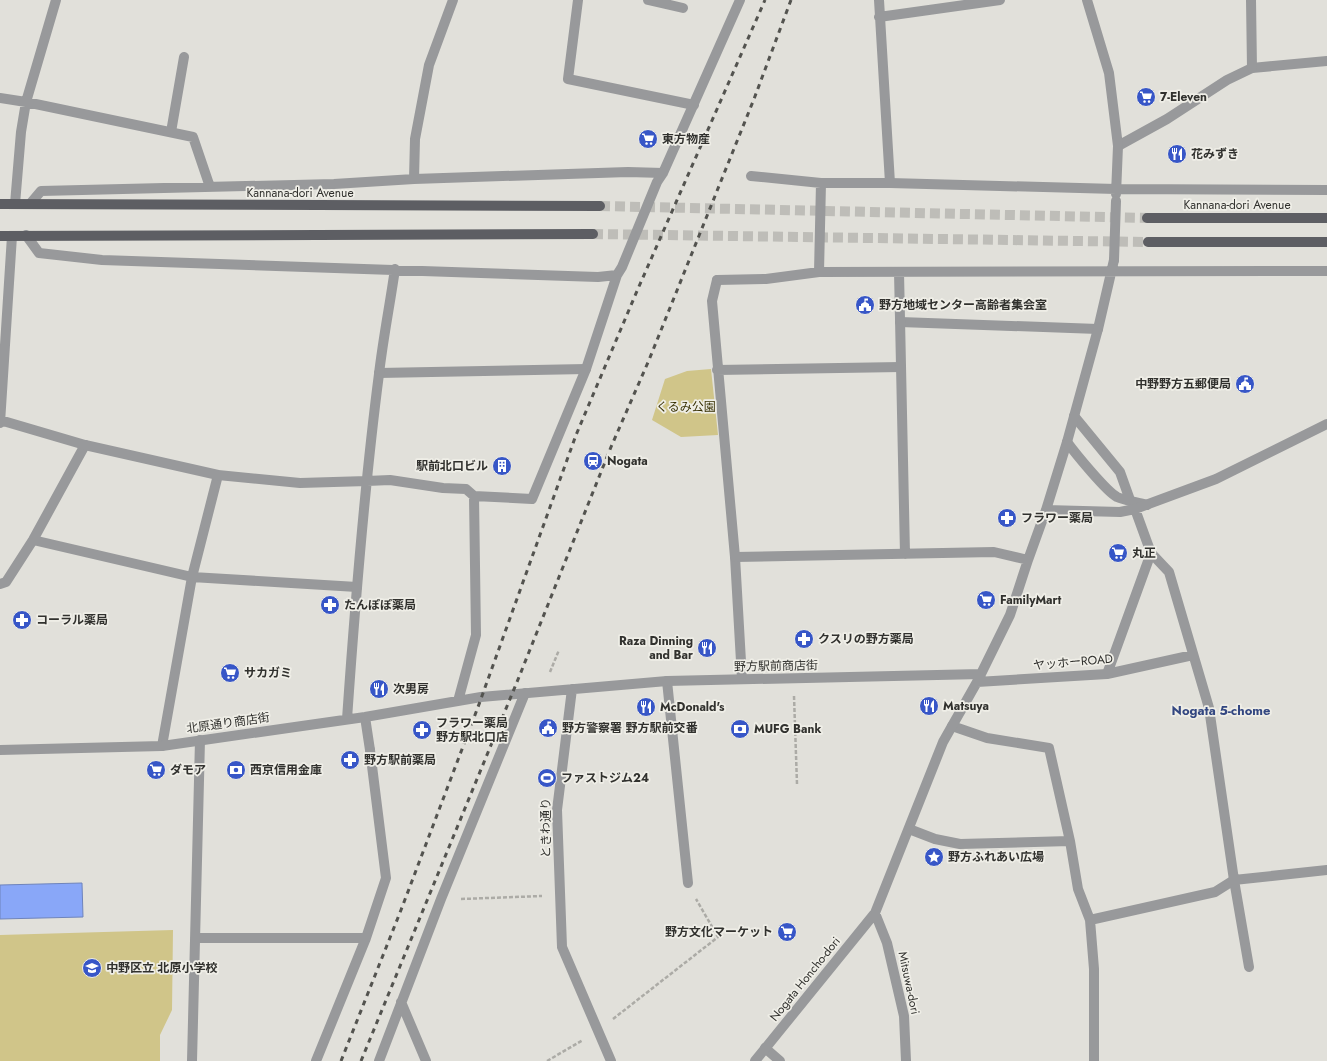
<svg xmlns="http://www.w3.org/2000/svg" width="1327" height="1061" viewBox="0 0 1327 1061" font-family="Jost,'Noto Sans JP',sans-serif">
  <rect width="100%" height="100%" fill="#e1e0da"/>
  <!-- green -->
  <path fill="#d0c589" d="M 711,369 L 718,435 L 681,437 L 652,420 L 665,379 L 687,371 Z
    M 173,930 L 172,1010 L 160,1035 L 160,1061 L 0,1061 L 0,935 Z"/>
  <!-- water -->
  <path fill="#89a7f8" stroke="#6f84bb" d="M 82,883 L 83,917 L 0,919 L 0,885 Z"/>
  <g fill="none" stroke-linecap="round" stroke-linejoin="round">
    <!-- primary-tunnel -->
    <path stroke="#bebdb8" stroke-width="10" stroke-dasharray="10 5" stroke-linecap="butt" d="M 600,206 L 1147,218
      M 593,234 L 1148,242"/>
    <!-- path -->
    <path stroke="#acaba6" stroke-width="2.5" stroke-dasharray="4 2" stroke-linecap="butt" d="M 550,672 L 559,650
      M 794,696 L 797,784
      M 461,899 L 542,896
      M 613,1019 L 718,937 L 696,899
      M 547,1061 L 583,1040"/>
    <!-- lane -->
    <path stroke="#98999b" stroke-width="10" d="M 578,0 L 568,79 L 694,105
      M 648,0 L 683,8
      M 879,0 L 890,183
      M 879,17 L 1000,0
      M 171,132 L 184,57
      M 1118,146 L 1167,119 L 1227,80 L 1252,68 L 1327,61
      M 717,280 L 712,301 L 735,557 L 742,679
      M 900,322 L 1098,329
      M 717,370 L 901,367
      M 379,373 L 586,369
      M 1074,416 L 1120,472 L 1130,500
      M 1067,442 C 1075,453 1106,491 1117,497 C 1126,501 1138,502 1147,505
      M 33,540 L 192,577 L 357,587
      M 0,584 L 6,582 L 33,540 L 85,445
      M 667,681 L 688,883
      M 952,726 L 987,738 L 1049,748 L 1070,841 L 1078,889 L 1090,920 L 1094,969 L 1094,1061
      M 162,746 L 192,577 L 218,475
      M 909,829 L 935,839 L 960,844 L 1070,841
      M 1090,920 L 1215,892 L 1234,880 L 1249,967
      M 195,938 L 366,938
      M 401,1002 L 426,1061
      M 765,1048 L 780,1061
      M 192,1061 L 200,740
      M 316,1061 L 366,938 L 386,878 L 370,750
      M 379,1061 L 441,899 L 525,693"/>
    <!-- street -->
    <path stroke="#98999b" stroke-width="10" d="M 1087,0 L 1109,73 L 1118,146 L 1116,194
      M 1251,0 L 1252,68
      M 0,98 L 26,102 L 193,137 L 210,187
      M 751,176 L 821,183
      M 414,179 L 415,139 L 429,65 L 453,0
      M 15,204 L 21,132 L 26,102 L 56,0
      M 30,204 L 41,191 L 334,184 L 414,179 L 628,172 L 663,173
      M 26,235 L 39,253 L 102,260 L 598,277 L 617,275
      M 819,272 L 821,183 L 890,183 L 1116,189 L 1327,190
      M 899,272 L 905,554
      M 717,280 L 766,279 L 819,272 L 1327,271
      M 0,420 L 85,445 L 218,475 L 300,483 L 367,481 L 390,480 L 443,488 L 466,489 L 474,496 L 532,499 L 586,369 L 617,275 L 622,267 L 657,182 L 663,173 L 740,0
      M 0,423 L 12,236
      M 1135,509 L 1151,553 L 1169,572 L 1209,708 L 1234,880 L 1327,870
      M 1046,510 L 1120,512 L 1135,509 L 1216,479 L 1327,424
      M 735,557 L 994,552 L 1028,560
      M 1107,674 L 1151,553
      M 977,682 L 1107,674 L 1193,655
      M 572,689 L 557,810 L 562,947 L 611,1061
      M 458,701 L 476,635 L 474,496
      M 365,717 L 370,750
      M 347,719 C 355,604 364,489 379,374 C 383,339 390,304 395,269
      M 0,750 L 162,746 L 365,717 L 481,697 L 667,681 L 981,674
      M 875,913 L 887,943 L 904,1016 L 906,1061
      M 755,1061 L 875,913 L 943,742 L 977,682 L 1010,615 L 1028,560 L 1046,510 L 1067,442 L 1098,329 L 1114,260"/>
    <!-- primary -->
    <path stroke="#5d5e63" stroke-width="10" d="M 0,204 L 600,206
      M 1147,218 L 1327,218
      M 0,236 L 593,234
      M 1148,242 L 1327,242"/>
    <!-- rail -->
    <path stroke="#53534f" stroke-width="3" stroke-dasharray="5 5" stroke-linecap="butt" d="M 341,1061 L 401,910 L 478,707 L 576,435 L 637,291 L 765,0
      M 361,1061 L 519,677 L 611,447 L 649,360 L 754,99 L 791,0"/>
    <!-- street-bridge -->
    <path stroke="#98999b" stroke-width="10" d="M 1114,260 L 1116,201"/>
  </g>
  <!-- icons -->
  <defs>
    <symbol id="supermarket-disc" viewBox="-11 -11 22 22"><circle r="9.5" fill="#3756c7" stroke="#efeee7"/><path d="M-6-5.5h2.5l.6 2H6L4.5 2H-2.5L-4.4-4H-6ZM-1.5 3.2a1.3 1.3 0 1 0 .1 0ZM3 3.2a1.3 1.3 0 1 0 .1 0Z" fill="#fff"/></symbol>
    <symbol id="restaurant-disc" viewBox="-11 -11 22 22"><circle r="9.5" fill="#3756c7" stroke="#efeee7"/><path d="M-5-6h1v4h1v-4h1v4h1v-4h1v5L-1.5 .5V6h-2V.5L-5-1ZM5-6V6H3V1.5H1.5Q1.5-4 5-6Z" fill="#fff"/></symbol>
    <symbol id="civic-disc" viewBox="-11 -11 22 22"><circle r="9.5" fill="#3756c7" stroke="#efeee7"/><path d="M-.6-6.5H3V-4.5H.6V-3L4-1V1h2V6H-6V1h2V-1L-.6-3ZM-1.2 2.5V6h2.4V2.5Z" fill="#fff"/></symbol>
    <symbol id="station-disc" viewBox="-11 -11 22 22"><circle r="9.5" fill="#3756c7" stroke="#efeee7"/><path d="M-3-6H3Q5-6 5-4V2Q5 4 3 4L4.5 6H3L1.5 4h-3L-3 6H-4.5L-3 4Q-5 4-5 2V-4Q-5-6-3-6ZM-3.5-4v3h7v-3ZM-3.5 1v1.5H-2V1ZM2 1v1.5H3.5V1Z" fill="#fff"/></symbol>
    <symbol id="building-disc" viewBox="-11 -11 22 22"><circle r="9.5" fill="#3756c7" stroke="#efeee7"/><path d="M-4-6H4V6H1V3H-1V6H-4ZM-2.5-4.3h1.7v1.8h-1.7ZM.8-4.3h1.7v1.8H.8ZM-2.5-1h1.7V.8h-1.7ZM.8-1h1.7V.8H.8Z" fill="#fff"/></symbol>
    <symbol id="pharmacy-disc" viewBox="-11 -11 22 22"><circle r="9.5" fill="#3756c7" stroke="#efeee7"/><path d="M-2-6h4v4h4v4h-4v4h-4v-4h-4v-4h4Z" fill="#fff"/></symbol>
    <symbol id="bank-disc" viewBox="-11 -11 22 22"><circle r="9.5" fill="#3756c7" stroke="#efeee7"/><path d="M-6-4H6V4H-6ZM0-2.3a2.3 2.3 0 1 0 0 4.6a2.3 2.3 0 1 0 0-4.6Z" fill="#fff"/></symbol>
    <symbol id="stadium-disc" viewBox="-11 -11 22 22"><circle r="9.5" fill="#3756c7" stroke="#efeee7"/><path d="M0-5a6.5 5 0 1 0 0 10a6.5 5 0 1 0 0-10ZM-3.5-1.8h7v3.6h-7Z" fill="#fff"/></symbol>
    <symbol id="sight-disc" viewBox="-11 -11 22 22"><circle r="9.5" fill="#3756c7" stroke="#efeee7"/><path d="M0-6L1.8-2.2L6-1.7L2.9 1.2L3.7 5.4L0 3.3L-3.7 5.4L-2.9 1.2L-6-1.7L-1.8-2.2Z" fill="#fff"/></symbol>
    <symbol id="school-disc" viewBox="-11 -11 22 22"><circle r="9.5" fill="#3756c7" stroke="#efeee7"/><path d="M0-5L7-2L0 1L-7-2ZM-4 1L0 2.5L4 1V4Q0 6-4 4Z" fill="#fff"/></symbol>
  </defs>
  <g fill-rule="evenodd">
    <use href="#supermarket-disc" x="1135" y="86" width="22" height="22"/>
    <use href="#supermarket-disc" x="637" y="128" width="22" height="22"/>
    <use href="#restaurant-disc" x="1166" y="143" width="22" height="22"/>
    <use href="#civic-disc" x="854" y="294" width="22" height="22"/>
    <use href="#civic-disc" x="1234" y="373" width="22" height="22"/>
    <use href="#station-disc" x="582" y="450" width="22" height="22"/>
    <use href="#building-disc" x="491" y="455" width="22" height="22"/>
    <use href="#pharmacy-disc" x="996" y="507" width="22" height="22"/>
    <use href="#supermarket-disc" x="1107" y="542" width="22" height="22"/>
    <use href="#supermarket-disc" x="975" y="589" width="22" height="22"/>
    <use href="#pharmacy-disc" x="319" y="594" width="22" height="22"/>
    <use href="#pharmacy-disc" x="11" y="609" width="22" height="22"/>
    <use href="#pharmacy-disc" x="793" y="628" width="22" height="22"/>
    <use href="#restaurant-disc" x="696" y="637" width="22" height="22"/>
    <use href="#supermarket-disc" x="219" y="662" width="22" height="22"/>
    <use href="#restaurant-disc" x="368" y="678" width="22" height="22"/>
    <use href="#restaurant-disc" x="918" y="695" width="22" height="22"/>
    <use href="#restaurant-disc" x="635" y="696" width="22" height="22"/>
    <use href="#civic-disc" x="537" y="717" width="22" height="22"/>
    <use href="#bank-disc" x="729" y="718" width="22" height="22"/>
    <use href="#pharmacy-disc" x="411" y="719" width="22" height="22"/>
    <use href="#pharmacy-disc" x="339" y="749" width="22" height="22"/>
    <use href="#supermarket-disc" x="145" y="759" width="22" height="22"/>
    <use href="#bank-disc" x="225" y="759" width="22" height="22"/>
    <use href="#stadium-disc" x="536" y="767" width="22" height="22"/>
    <use href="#sight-disc" x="923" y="846" width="22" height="22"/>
    <use href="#supermarket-disc" x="776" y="921" width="22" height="22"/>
    <use href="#school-disc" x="81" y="957" width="22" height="22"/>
  </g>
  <g text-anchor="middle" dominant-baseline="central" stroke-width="3.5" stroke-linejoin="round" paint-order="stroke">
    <!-- poi labels -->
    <g font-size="12" font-weight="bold" fill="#31312e" stroke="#efeee7" text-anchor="start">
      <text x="1160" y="97">7-Eleven</text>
      <text x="662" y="139">東方物産</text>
      <text x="1191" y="154">花みずき</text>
      <text x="879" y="305">野方地域センター高齢者集会室</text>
      <text x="1231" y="384" text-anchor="end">中野野方五郵便局</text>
      <text x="607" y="461">Nogata</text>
      <text x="488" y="466" text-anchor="end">駅前北口ビル</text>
      <text x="1021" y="518">フラワー薬局</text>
      <text x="1132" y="553">丸正</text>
      <text x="1000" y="600">FamilyMart</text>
      <text x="344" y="605">たんぽぽ薬局</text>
      <text x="36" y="620">コーラル薬局</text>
      <text x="818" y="639">クスリの野方薬局</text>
      <text x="693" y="641" text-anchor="end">Raza Dinning<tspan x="693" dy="14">and Bar</tspan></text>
      <text x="244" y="673">サカガミ</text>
      <text x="393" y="689">次男房</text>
      <text x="943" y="706">Matsuya</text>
      <text x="660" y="707">McDonald's</text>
      <text x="436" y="723">フラワー薬局<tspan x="436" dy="14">野方駅北口店</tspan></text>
      <text x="562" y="728">野方警察署 野方駅前交番</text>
      <text x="754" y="729">MUFG Bank</text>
      <text x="364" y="760">野方駅前薬局</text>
      <text x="170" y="770">ダモア</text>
      <text x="250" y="770">西京信用金庫</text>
      <text x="561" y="778">ファストジム24</text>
      <text x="948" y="857">野方ふれあい広場</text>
      <text x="773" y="932" text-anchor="end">野方文化マーケット</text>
      <text x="106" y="968">中野区立 北原小学校</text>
    </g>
    <!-- street labels -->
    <g font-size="12" fill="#31312e" stroke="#efeee7">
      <text x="300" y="193">Kannana-dori Avenue</text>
      <text x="1237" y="205">Kannana-dori Avenue</text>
      <text transform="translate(1073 662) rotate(-5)">ヤッホーROAD</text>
      <text transform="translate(776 666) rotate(-1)">野方駅前商店街</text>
      <text transform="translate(228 723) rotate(-8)">北原通り商店街</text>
      <text transform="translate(546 828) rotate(-90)">ときわ通り</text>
      <text transform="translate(805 979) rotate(-51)">Nogata Honcho-dori</text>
      <text transform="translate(909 983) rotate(78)">Mitsuwa-dori</text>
    </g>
    <!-- park labels -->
    <g font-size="12" fill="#373003" stroke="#efeee7">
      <text x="686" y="407">くるみ公園</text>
    </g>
    <!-- neighbourhood labels -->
    <g font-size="13" font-weight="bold" fill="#334781" stroke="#efeee7">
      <text x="1221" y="710">Nogata 5-chome</text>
    </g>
  </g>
</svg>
